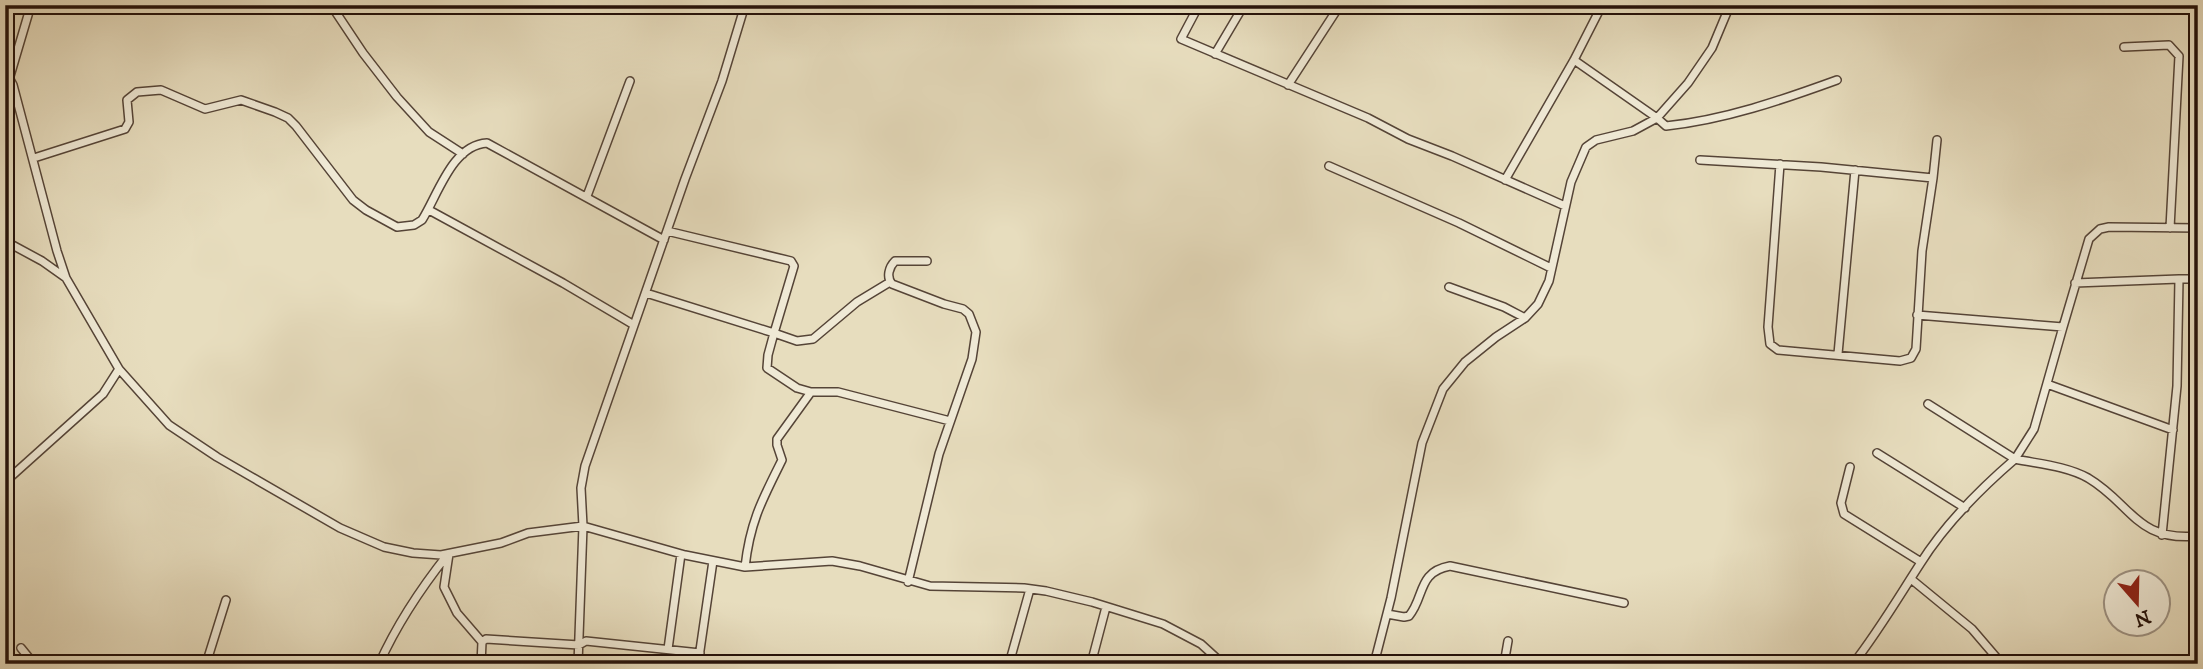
<svg xmlns="http://www.w3.org/2000/svg" width="2203" height="669" viewBox="0 0 2203 669" font-family="'IM FELL DW Pica',serif">
  <rect width="100%" height="100%" fill="#e7ddbe"/>
  <filter id="stains"><feTurbulence type="fractalNoise" baseFrequency=".00286" numOctaves="4"/><feColorMatrix values="0 0 0 0 .2 0 0 0 0 .09 0 0 0 0 .02 0 0 0 .5 -.17"/></filter>
  <radialGradient id="worn" r=".72"><stop offset=".6" stop-color="#630" stop-opacity="0"/><stop offset="1" stop-color="#630" stop-opacity=".3"/></radialGradient>
  <g fill="none" stroke-linecap="round" stroke-linejoin="round">
    <defs>
      <path id="minor" d="M 331,5 L 363,53 L 397,97 L 429,132 L 463,154
        M 859,5 L 860,6
        M 1199,5 L 1181,39 L 1368,118 L 1408,139 L 1452,156 L 1565,206
        M 2124,47 L 2169,45 L 2179,56 L 2170,228
        M 1215,54 L 1244,5
        M 1574,60 L 1657,118 L 1666,126 C 1724,120 1782,100 1837,80
        M 5,70 L 13,85 L 57,251 L 66,278
        M 10,76 L 31,5
        M 1288,85 L 1340,5
        M 34,158 L 125,129 L 129,122 L 127,100 L 137,92 L 161,90 L 205,109 L 241,100 L 275,112 L 288,118 L 296,126 L 353,200 L 366,210 L 397,227 L 414,225 L 422,220 C 438,195 452,145 487,143 L 664,240
        M 1700,160 L 1821,167 L 1933,178 L 1937,140
        M 1780,164 L 1768,327 L 1770,344 L 1778,350 L 1900,361 L 1911,358 L 1916,349 L 1922,251 L 1933,178
        M 1329,166 L 1459,223 L 1551,268
        M 1505,180 L 1574,60 L 1598,13 L 1585,5
        M 587,196 L 630,81
        M 429,210 L 563,283 L 634,325
        M 667,231 L 791,261 L 794,266 L 774,333 L 797,341 L 813,339 L 857,302 L 890,282
        M 5,241 L 42,261 L 66,278 L 119,369 L 169,425 L 217,457 L 340,528 L 384,547 L 413,553 L 441,555 L 501,543 L 528,533 L 583,526 L 581,488 L 585,466 L 685,179 L 722,81 L 745,5
        M 2179,279 L 2198,279
        M 2075,283 L 2179,279 L 2177,386 L 2162,535
        M 1449,287 L 1504,307 L 1525,318
        M 646,293 L 774,333 L 768,355 L 767,368 L 797,388 L 811,392 L 777,439 L 777,445 L 782,460 C 762,500 750,522 745,567
        M 1917,315 L 2063,327 L 2089,239 L 2100,229 L 2109,227 L 2198,228
        M 1838,354 L 1855,170
        M 2047,384 L 2173,430
        M 811,392 L 838,392 L 950,421
        M 1928,404 L 2015,459 L 2034,429 L 2063,327
        M 1877,453 L 1965,508
        M 1850,467 L 1841,503 L 1844,514 L 1921,562
        M 5,482 L 103,394 L 119,369
        M 449,554 L 444,587 L 457,613 L 482,642
        M 1911,579 L 1972,629 L 2002,664
        M 908,582 L 939,454 L 972,359 L 976,332 L 969,314 L 963,309 L 944,304 L 892,284 C 886,277 889,267 895,261 L 927,261
        M 1387,614 L 1404,617 L 1409,616 C 1425,597 1417,572 1450,566 L 1624,603
        M 21,648 L 34,664
        M 668,649 L 681,554
        M 206,664 L 226,600
        M 379,664 C 397,624 421,588 448,554
        M 481,664 L 482,642 L 486,639 L 579,645 L 586,641 L 700,653
        M 578,664 L 583,526 L 685,555 L 745,567 L 832,561 L 860,566 L 930,586 L 1024,588 L 1046,591 L 1092,602 L 1163,624 L 1201,644 L 1223,664
        M 698,664 L 713,561
        M 1009,664 L 1030,589
        M 1091,664 L 1106,607
        M 1374,664 L 1391,598 L 1422,443 L 1443,389 L 1465,362 L 1496,337 L 1525,318 L 1538,304 L 1549,281 L 1571,182 L 1586,147 L 1596,140 L 1633,131 L 1657,118 L 1688,83 L 1712,48 L 1730,5
        M 1504,664 L 1508,641
        M 1853,664 C 1878,632 1898,598 1920,564 C 1945,524 1979,490 2015,459 C 2039,464 2066,466 2088,478 C 2132,504 2136,542 2198,536"/>
    </defs>
    <!-- minor casing -->
    <use href="#minor" stroke="#554437" stroke-width="10"/>
    <!-- minor -->
    <use href="#minor" stroke="#efe9d5" stroke-width="7"/>
  </g>
  <!-- margin -->
  <rect width="2203" height="669" fill="none" stroke="#e7ddbe" stroke-width="28"/>
  <rect x="7" y="7" width="2189" height="655" fill="none" stroke="#24110a" stroke-width="3.5"/>
  <rect x="14" y="14" width="2175" height="641" fill="none" stroke="#24110a" stroke-width="2"/>
  <!-- north arrow -->
  <g transform="translate(2137 603) rotate(160)"><circle r="33" fill="#efe9d5" stroke="#9e9384" stroke-width="2"/>
  <path d="M0-5L12 26L0 18L-12 26Z" fill="#8f2418"/>
  <text y="-10" font-size="19" font-weight="bold" text-anchor="middle" fill="#24110a">N</text>
  </g>
  <rect width="100%" height="100%" filter="url(#stains)"/>
  <rect width="100%" height="100%" fill="url(#worn)"/>
</svg>
